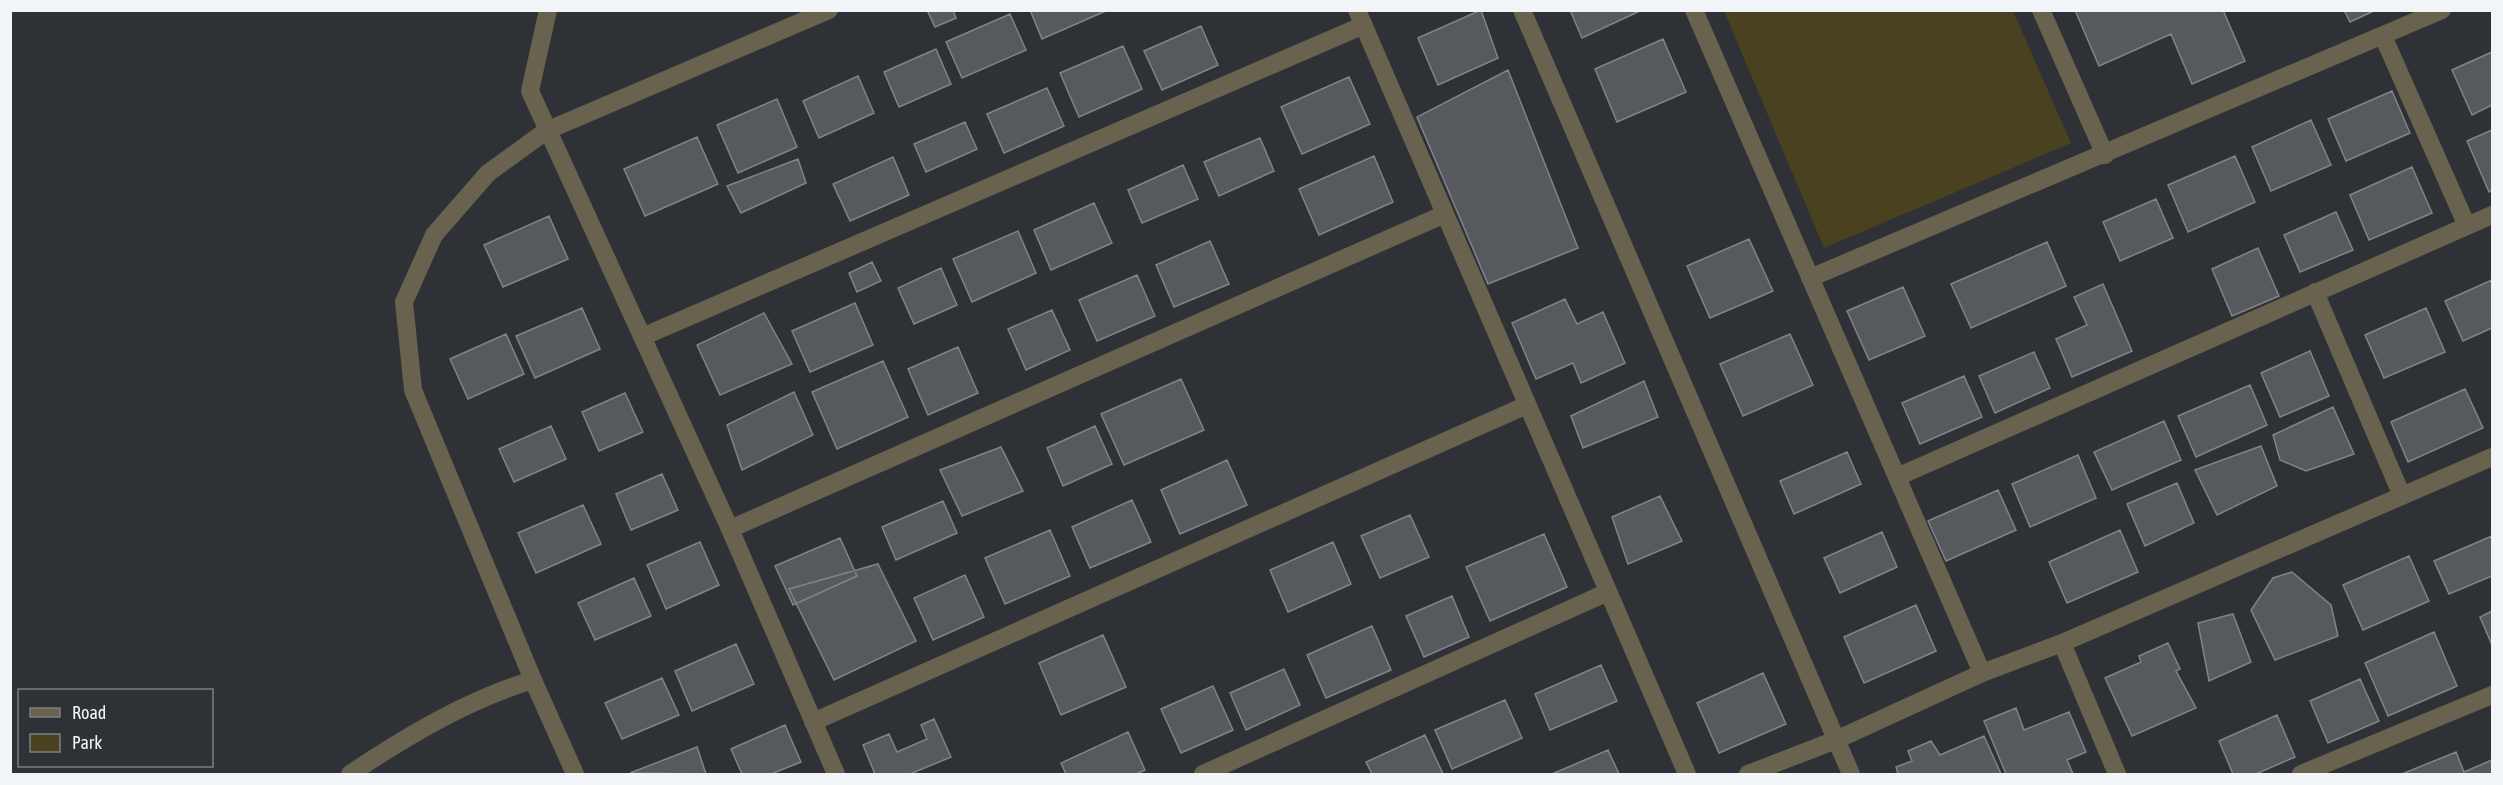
<svg xmlns="http://www.w3.org/2000/svg" width="2503" height="785" viewBox="0 0 2503 785" font-family="'Asap Condensed',sans-serif">
  <rect width="100%" height="100%" fill="#2e3136"/>
  <!-- green -->
  <path fill="#4a4121" d="M 1724,11 L 2013,11 L 2071,143 L 1824,248 Z"/>
  <!-- building -->
  <path fill="#565a5f" stroke="#80848a" stroke-width="1.5" d="M 927,10 L 953,10 L 956,18 L 935,27 Z
    M 1030,10 L 1108,10 L 1042,39 Z
    M 1481,10 L 1498,58 L 1438,85 L 1418,38 Z
    M 1570,10 L 1642,10 L 1582,38 Z
    M 2075,10 L 2223,10 L 2245,61 L 2192,84 L 2171,34 L 2099,66 Z
    M 2344,10 L 2376,10 L 2350,22 Z
    M 1010,14 L 1026,50 L 962,78 L 946,42 Z
    M 1201,26 L 1218,65 L 1162,90 L 1144,51 Z
    M 1663,39 L 1686,92 L 1617,122 L 1595,69 Z
    M 1123,46 L 1142,89 L 1079,117 L 1060,73 Z
    M 936,49 L 951,84 L 899,107 L 884,72 Z
    M 2492,52 L 2492,105 L 2472,115 L 2452,70 Z
    M 1508,70 L 1578,248 L 1488,284 L 1417,117 Z
    M 858,76 L 874,113 L 819,138 L 803,101 Z
    M 1349,77 L 1370,124 L 1302,154 L 1281,107 Z
    M 1047,88 L 1064,126 L 1004,153 L 987,114 Z
    M 2392,91 L 2410,133 L 2346,161 L 2328,119 Z
    M 777,99 L 797,147 L 738,173 L 717,125 Z
    M 2311,120 L 2331,165 L 2271,191 L 2252,147 Z
    M 965,122 L 977,149 L 926,172 L 914,144 Z
    M 2492,130 L 2492,190 L 2489,192 L 2467,141 Z
    M 697,137 L 718,184 L 645,216 L 624,169 Z
    M 1260,138 L 1274,171 L 1219,196 L 1204,162 Z
    M 1374,156 L 1393,202 L 1319,235 L 1299,189 Z
    M 2235,156 L 2255,202 L 2188,232 L 2168,185 Z
    M 893,157 L 909,195 L 850,221 L 833,184 Z
    M 798,159 L 806,183 L 741,213 L 727,186 Z
    M 1183,165 L 1198,199 L 1142,223 L 1128,190 Z
    M 2412,167 L 2432,213 L 2369,240 L 2350,195 Z
    M 2156,199 L 2173,238 L 2120,261 L 2103,222 Z
    M 1094,203 L 1112,243 L 1051,270 L 1034,230 Z
    M 2336,212 L 2353,250 L 2300,272 L 2284,235 Z
    M 549,216 L 568,259 L 503,287 L 484,245 Z
    M 1018,231 L 1036,273 L 972,302 L 953,259 Z
    M 1749,239 L 1773,291 L 1710,318 L 1687,266 Z
    M 1210,241 L 1229,284 L 1174,307 L 1156,265 Z
    M 2047,242 L 2066,286 L 1971,328 L 1951,284 Z
    M 2258,248 L 2279,296 L 2232,316 L 2212,269 Z
    M 872,262 L 881,281 L 857,292 L 849,273 Z
    M 941,268 L 957,305 L 914,324 L 898,288 Z
    M 1137,275 L 1155,316 L 1097,341 L 1079,300 Z
    M 2492,280 L 2492,328 L 2463,341 L 2445,301 Z
    M 2103,284 L 2132,351 L 2072,377 L 2056,339 L 2087,325 L 2074,297 Z
    M 1903,287 L 1925,336 L 1869,360 L 1847,311 Z
    M 1565,299 L 1577,324 L 1603,312 L 1625,363 L 1581,383 L 1573,363 L 1536,379 L 1512,323 Z
    M 855,303 L 873,345 L 810,372 L 792,331 Z
    M 582,308 L 600,349 L 535,378 L 516,336 Z
    M 2426,308 L 2445,352 L 2384,378 L 2365,335 Z
    M 1052,310 L 1070,350 L 1026,370 L 1008,329 Z
    M 764,313 L 792,364 L 720,395 L 697,345 Z
    M 506,334 L 524,374 L 468,399 L 450,359 Z
    M 1790,334 L 1813,385 L 1743,416 L 1720,364 Z
    M 958,347 L 978,393 L 928,415 L 908,369 Z
    M 2310,351 L 2329,396 L 2280,417 L 2261,373 Z
    M 2034,352 L 2050,388 L 1995,413 L 1979,376 Z
    M 883,361 L 908,417 L 837,449 L 812,392 Z
    M 1964,376 L 1982,417 L 1920,444 L 1902,403 Z
    M 1181,379 L 1204,430 L 1124,465 L 1101,414 Z
    M 1644,381 L 1658,417 L 1583,448 L 1571,416 Z
    M 2250,385 L 2267,425 L 2196,457 L 2178,416 Z
    M 2465,389 L 2483,428 L 2408,462 L 2391,422 Z
    M 794,392 L 813,435 L 742,470 L 727,425 Z
    M 625,393 L 643,432 L 599,451 L 582,412 Z
    M 2333,407 L 2354,454 L 2306,471 L 2280,460 L 2273,435 Z
    M 2164,421 L 2181,460 L 2112,490 L 2094,452 Z
    M 551,426 L 566,459 L 514,482 L 499,449 Z
    M 1095,426 L 1112,464 L 1063,486 L 1047,448 Z
    M 2261,446 L 2277,486 L 2217,515 L 2195,470 Z
    M 1001,447 L 1023,491 L 962,516 L 940,470 Z
    M 1847,452 L 1861,484 L 1794,514 L 1780,481 Z
    M 2078,455 L 2096,498 L 2030,527 L 2012,484 Z
    M 1227,460 L 1247,505 L 1180,534 L 1161,490 Z
    M 662,474 L 678,510 L 631,530 L 616,494 Z
    M 2177,483 L 2194,523 L 2145,546 L 2127,504 Z
    M 1998,490 L 2016,530 L 1946,561 L 1928,521 Z
    M 1660,496 L 1682,541 L 1628,564 L 1612,517 Z
    M 1132,500 L 1151,542 L 1090,568 L 1072,527 Z
    M 943,501 L 957,533 L 896,560 L 882,527 Z
    M 583,505 L 601,544 L 536,573 L 518,533 Z
    M 1410,515 L 1429,557 L 1380,578 L 1361,536 Z
    M 1050,530 L 1070,576 L 1005,604 L 985,558 Z
    M 2120,530 L 2138,572 L 2067,603 L 2049,562 Z
    M 1882,532 L 1897,567 L 1840,593 L 1824,558 Z
    M 1544,534 L 1567,587 L 1490,621 L 1466,567 Z
    M 2492,536 L 2492,576 L 2449,594 L 2434,561 Z
    M 840,538 L 857,576 L 793,605 L 775,566 Z
    M 700,542 L 719,585 L 666,609 L 647,565 Z
    M 1333,542 L 1351,584 L 1288,612 L 1270,570 Z
    M 2409,556 L 2429,601 L 2363,630 L 2343,585 Z
    M 878,564 L 916,641 L 834,680 L 789,589 Z
    M 2292,572 L 2331,605 L 2338,636 L 2275,660 L 2251,610 L 2273,578 Z
    M 965,575 L 984,617 L 933,640 L 914,598 Z
    M 634,578 L 651,616 L 595,640 L 578,603 Z
    M 1452,596 L 1469,637 L 1424,657 L 1406,616 Z
    M 1916,605 L 1936,651 L 1864,683 L 1844,637 Z
    M 2492,611 L 2492,645 L 2480,617 Z
    M 2233,614 L 2251,662 L 2209,681 L 2198,623 Z
    M 1372,626 L 1391,670 L 1326,698 L 1307,655 Z
    M 2434,632 L 2457,686 L 2388,716 L 2365,663 Z
    M 1103,635 L 1126,687 L 1061,715 L 1039,663 Z
    M 2168,643 L 2180,669 L 2176,671 L 2196,708 L 2132,736 L 2105,678 L 2141,662 L 2139,656 Z
    M 736,644 L 754,684 L 692,711 L 675,671 Z
    M 1601,665 L 1617,701 L 1550,730 L 1535,694 Z
    M 1284,669 L 1300,705 L 1246,730 L 1230,693 Z
    M 1763,673 L 1786,724 L 1719,753 L 1697,703 Z
    M 662,678 L 679,715 L 622,739 L 605,703 Z
    M 2360,679 L 2379,721 L 2328,743 L 2310,701 Z
    M 1213,686 L 1233,730 L 1181,753 L 1161,709 Z
    M 1505,700 L 1522,738 L 1452,769 L 1435,730 Z
    M 2016,708 L 2024,730 L 2069,712 L 2086,752 L 2067,760 L 2073,774 L 2006,774 L 1984,721 Z
    M 2277,715 L 2295,757 L 2256,774 L 2233,774 L 2219,741 Z
    M 934,719 L 951,757 L 910,774 L 875,774 L 863,745 L 889,734 L 897,752 L 927,739 L 921,725 Z
    M 785,725 L 801,762 L 771,774 L 742,774 L 731,749 Z
    M 1128,732 L 1145,770 L 1136,774 L 1066,774 L 1061,763 Z
    M 1425,735 L 1443,774 L 1372,774 L 1366,762 Z
    M 1984,736 L 2001,774 L 1898,774 L 1896,767 L 1912,761 L 1908,751 L 1931,741 L 1940,755 Z
    M 697,747 L 706,774 L 630,773 Z
    M 1608,750 L 1619,774 L 1552,774 Z
    M 2456,752 L 2464,772 L 2492,760 L 2492,774 L 2402,774 Z"/>
  <g fill="none" stroke-linecap="round" stroke-linejoin="round">
    <!-- minor -->
    <path stroke="#68624e" stroke-width="18" d="M 548,10 L 530,91 L 730,529 L 836,774
      M 1357,10 L 1687,774
      M 1522,10 L 1851,774
      M 1694,10 L 1982,673
      M 2041,10 L 2105,155
      M 2383,36 L 2467,226
      M 1810,278 L 2442,10
      M 2315,292 L 2402,496
      M 642,337 L 1364,25
      M 1897,477 L 2492,215
      M 730,529 L 1445,214
      M 2062,643 L 2117,774
      M 813,722 L 1527,405
      M 350,774 C 407,736 467,700 533,680
      M 575,774 L 533,680 L 413,390 L 404,302 L 434,235 L 488,173 L 546,131 L 829,10
      M 1203,774 L 1608,592
      M 1748,774 L 1836,740 L 1982,673 L 2062,643 L 2492,457
      M 2301,774 L 2492,695"/>
  </g>
  <!-- border -->
  <rect width="2503" height="785" fill="none" stroke="#f2f5f8" stroke-width="24"/>
  <!-- legend -->
  <rect x="18" y="689" width="195" height="78" fill="#2e3136" stroke="#7c7f84" stroke-width="1.5"/>
  <rect x="30" y="708" width="30" height="9" fill="#68624e" stroke="#7c7f84" stroke-width="1.5"/>
  <text x="72" y="719" font-size="18" fill="#f2f5f8">Road</text>
  <rect x="30" y="734" width="30" height="18" fill="#4a4121" stroke="#7c7f84" stroke-width="1.5"/>
  <text x="72" y="749" font-size="18" fill="#f2f5f8">Park</text>
</svg>
